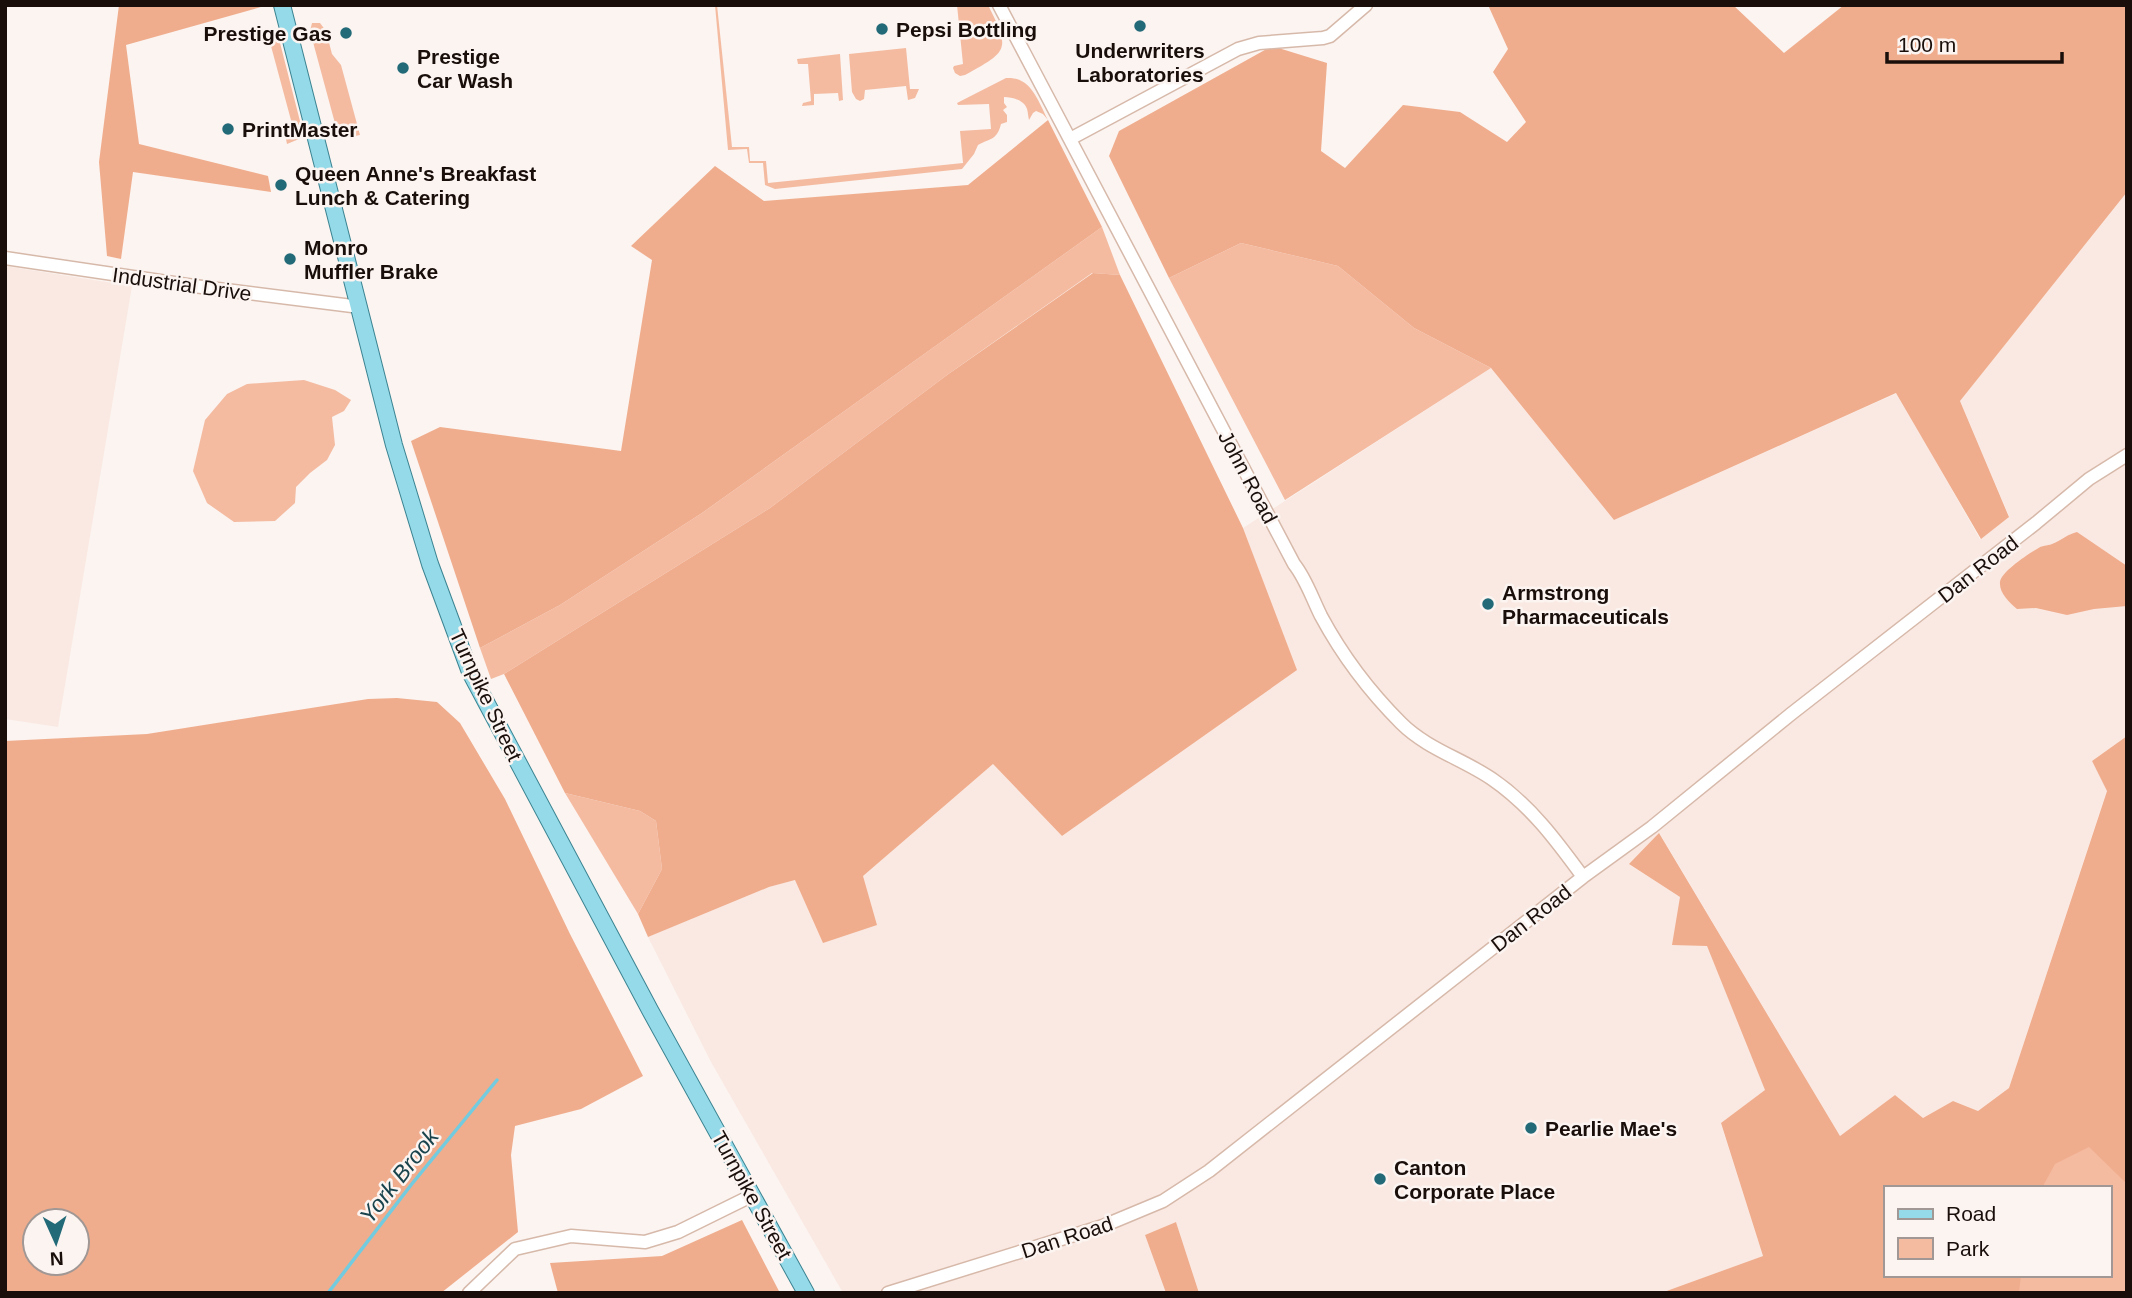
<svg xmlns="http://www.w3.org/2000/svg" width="2132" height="1298" viewBox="0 0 2132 1298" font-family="Arial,sans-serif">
  <rect width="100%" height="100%" fill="#fbf4f1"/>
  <!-- built -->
  <path fill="#fae9e2" d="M 2127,192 L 2127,736 L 2092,761 L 2107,790 L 2009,1088 L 1978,1111 L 1953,1101 L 1923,1118 L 1895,1095 L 1840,1136 L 1660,834 L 1630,865 L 1680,897 L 1707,946 L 1766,1090 L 1721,1124 L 1763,1256 L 1661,1293 L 1199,1293 L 1176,1222 L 1145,1235 L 1166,1293 L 843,1293 L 711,1062 L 648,937 L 769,887 L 795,880 L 877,925 L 862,876 L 993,764 L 1062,836 L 1296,670 L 1243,528 L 1491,368 L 1614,520 L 1897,393 L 1980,539 L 2009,516 L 1960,401 Z
    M 5,266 L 132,286 L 58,727 L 5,719 Z"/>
  <!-- green -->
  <path fill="#f4bba1" d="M 715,5 L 717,5 L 732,147 L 749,147 L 750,161 L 766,161 L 768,183 L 963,163 L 960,131 L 991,129 L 989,104 L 958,105 L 957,103 L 1006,78 C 1031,76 1038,101 1048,120 L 1043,114 L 1036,111 L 1033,113 L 1029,120 C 1028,116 1028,112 1027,109 C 1024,100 1012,97 1004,97 L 1004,103 L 1007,107 L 1003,110 L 1007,115 L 1007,122 L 1001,124 C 997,140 991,138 978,145 L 974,154 L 962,169 L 775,189 L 765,185 L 763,163 L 749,163 L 747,149 L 728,150 Z
    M 957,5 L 988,5 C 1011,50 1008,51 965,75 L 960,76 L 955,73 L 953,68 L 954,66 L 963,64 Z
    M 312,23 L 320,23 L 326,31 L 332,54 L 341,65 L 360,135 L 346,138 L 336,127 L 310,31 Z
    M 269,29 L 278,35 L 302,129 L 299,139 L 287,144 L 286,139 L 295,135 L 268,35 L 256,38 L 254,31 Z
    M 906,48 L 910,89 L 919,89 L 915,98 L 908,100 L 906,86 L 865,90 L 864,99 L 860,101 L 856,99 L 852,92 L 849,54 Z
    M 840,54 L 843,100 L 839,101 L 838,93 L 814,94 L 814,105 L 802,106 L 803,103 L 811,101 L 808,64 L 798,64 L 797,59 Z
    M 1102,227 L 1120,275 L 1092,273 L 947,375 L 770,508 L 504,674 L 491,679 L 480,648 L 560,605 L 702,513 Z
    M 1241,243 L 1338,266 L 1414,328 L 1491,368 L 1285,500 L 1169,278 Z
    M 304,380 L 335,390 L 351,400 L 344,411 L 332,417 L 335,445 L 327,460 L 310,473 L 296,487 L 295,503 L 275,521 L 234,522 L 207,503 L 193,471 L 205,420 L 227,394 L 247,384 Z
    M 565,793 L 640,811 L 656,821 L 662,869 L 638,914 Z
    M 2127,814 L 2127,1293 L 1979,1293 L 1985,1275 L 2109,1275 L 2109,1188 L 2013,1188 Z"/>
  <!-- forest -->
  <path fill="#f0ad8d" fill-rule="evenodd" d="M 119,5 L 260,5 L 261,7 L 126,45 L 139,144 L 268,176 L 271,192 L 133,172 L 121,259 L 107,256 L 99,162 Z
    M 1488,5 L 1733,5 L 1784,53 L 1844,5 L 2127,5 L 2127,192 L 1960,401 L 2009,517 L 1981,539 L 1896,393 L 1614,520 L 1491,368 L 1414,328 L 1338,266 L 1241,243 L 1169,278 L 1109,156 L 1119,131 L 1272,46 L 1327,63 L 1321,151 L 1345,168 L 1403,105 L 1460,112 L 1507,142 L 1526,122 L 1493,72 L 1508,49 Z
    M 1048,120 L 1102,227 L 702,513 L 560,605 L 480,648 L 411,441 L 440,427 L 621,451 L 652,260 L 631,246 L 715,166 L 764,201 L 968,185 Z
    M 1093,273 L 1120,275 L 1243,528 L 1297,670 L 1062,836 L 993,764 L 863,876 L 877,925 L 823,943 L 795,880 L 769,887 L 648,937 L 638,914 L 662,869 L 656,821 L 640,811 L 565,793 L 504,674 L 770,508 L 947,375 Z
    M 2077,532 L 2127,566 L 2127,606 L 2094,609 L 2067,615 L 2036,608 L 2017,609 C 2009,602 1999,593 2000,582 C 2001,572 2028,554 2037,549 C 2042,545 2047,546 2052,544 C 2062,540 2068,534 2077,532 Z
    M 397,698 L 437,702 L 460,723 L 505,799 L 570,934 L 643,1076 L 581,1109 L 515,1126 L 511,1155 L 518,1232 L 441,1293 L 5,1293 L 5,741 L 147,734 L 368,699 ZM 77,1221 L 77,1263 L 35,1263 L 35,1221 Z
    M 2127,736 L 2127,1184 L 2089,1147 L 2055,1164 L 2042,1188 L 1885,1188 L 1885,1275 L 2021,1275 L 2019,1293 L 1661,1293 L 1763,1256 L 1721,1123 L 1765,1090 L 1707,946 L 1672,945 L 1680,897 L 1629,864 L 1659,833 L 1840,1136 L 1895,1095 L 1923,1118 L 1953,1101 L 1978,1111 L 2009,1088 L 2107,791 L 2092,761 Z
    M 742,1220 L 780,1293 L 558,1293 L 550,1263 L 662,1256 Z
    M 1176,1222 L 1199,1293 L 1166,1293 L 1145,1235 Z"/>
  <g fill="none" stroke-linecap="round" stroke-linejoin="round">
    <!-- stream -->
    <path stroke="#72cbdf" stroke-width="3.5" d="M 328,1293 L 411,1185 L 497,1080"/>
    <defs>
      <path id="minor" d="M 999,5 L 1294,564 C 1306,579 1312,598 1321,616 C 1342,655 1370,692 1401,723 C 1427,749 1463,759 1492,779 C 1530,805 1556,840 1583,877
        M 1070,139 L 1238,49 L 1259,43 L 1323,38 L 1330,36 L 1366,5
        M 5,258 L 194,286 L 360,307
        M 469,1293 L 515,1249 L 571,1236 L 645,1242 L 678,1232 L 753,1195
        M 888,1293 L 1103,1226 L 1163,1201 L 1209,1171 L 1583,877 L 1652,827 L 1791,714 L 2036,523 L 2089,479 L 2127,455"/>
      <path id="major" d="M 282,5 L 394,445 L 430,564 L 470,672 L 651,1012 L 806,1293"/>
    </defs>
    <!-- minor casing -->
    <use href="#minor" stroke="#d7b9aa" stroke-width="15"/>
    <!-- major casing -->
    <use href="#major" stroke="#3b8391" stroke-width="18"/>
    <!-- minor -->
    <use href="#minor" stroke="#fff" stroke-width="12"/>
    <!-- major -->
    <use href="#major" stroke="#95dae9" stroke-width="16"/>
  </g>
  <!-- markers -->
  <g fill="#236a78" stroke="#fbf4f1" stroke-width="2.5">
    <circle cx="1140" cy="26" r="7"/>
    <circle cx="882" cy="29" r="7"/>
    <circle cx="346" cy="33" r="7"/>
    <circle cx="403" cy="68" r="7"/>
    <circle cx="228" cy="129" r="7"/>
    <circle cx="281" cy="185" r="7"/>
    <circle cx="290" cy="259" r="7"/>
    <circle cx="1488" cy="604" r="7"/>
    <circle cx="1531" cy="1128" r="7"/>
    <circle cx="1380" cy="1179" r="7"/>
  </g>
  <g text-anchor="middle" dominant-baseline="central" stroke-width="5" stroke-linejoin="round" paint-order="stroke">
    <!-- poi labels -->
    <g font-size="21" font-weight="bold" fill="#190e0a" stroke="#fbf4f1" text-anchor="start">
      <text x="896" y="29">Pepsi Bottling</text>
      <text x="332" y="33" text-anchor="end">Prestige Gas</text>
      <text x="1140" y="50" text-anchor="middle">Underwriters<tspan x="1140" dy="24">Laboratories</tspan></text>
      <text x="417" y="56">Prestige<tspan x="417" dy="24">Car Wash</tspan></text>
      <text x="242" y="129">PrintMaster</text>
      <text x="295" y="173">Queen Anne's Breakfast<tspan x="295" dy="24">Lunch &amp; Catering</tspan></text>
      <text x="304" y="247">Monro<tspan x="304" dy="24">Muffler Brake</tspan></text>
      <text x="1502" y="592">Armstrong<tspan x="1502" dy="24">Pharmaceuticals</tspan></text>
      <text x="1545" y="1128">Pearlie Mae's</text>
      <text x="1394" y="1167">Canton<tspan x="1394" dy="24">Corporate Place</tspan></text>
    </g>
    <!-- street labels -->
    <g font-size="21" fill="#190e0a" stroke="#fbf4f1">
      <text transform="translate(182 284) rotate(8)">Industrial Drive</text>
      <text transform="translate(1248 477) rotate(62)">John Road</text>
      <text transform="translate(1978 569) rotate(-38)">Dan Road</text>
      <text transform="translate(486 695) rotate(65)">Turnpike Street</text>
      <text transform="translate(1531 918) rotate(-38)">Dan Road</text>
      <text transform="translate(752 1195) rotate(61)">Turnpike Street</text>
      <text transform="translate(1067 1237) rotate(-18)">Dan Road</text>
    </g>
    <!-- water labels -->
    <g font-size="23" font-style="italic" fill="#19434c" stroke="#fbf4f1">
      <text transform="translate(399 1176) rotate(-52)">York Brook</text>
    </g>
  </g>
  <!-- border -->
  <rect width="2132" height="1298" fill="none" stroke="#190e0a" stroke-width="14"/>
  <!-- legend -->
  <rect x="1884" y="1186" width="228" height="91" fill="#fbf4f1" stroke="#a19895" stroke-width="2"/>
  <rect x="1898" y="1209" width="35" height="10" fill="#95dae9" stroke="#a19895" stroke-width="2"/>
  <text x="1946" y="1221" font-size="21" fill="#190e0a">Road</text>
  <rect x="1898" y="1238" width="35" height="21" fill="#f4bba1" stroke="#a19895" stroke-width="2"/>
  <text x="1946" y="1256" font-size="21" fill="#190e0a">Park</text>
  <!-- north arrow -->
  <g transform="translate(56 1242) rotate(177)"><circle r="33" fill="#fbf4f1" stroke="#a19895" stroke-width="2"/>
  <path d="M0-5L12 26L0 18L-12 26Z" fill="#236a78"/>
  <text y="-10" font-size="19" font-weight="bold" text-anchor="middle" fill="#190e0a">N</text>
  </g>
  <!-- scale -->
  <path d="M1887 52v10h175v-10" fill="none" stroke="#190e0a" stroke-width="3.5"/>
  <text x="1898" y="52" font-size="21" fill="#190e0a" stroke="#fbf4f1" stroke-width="5" paint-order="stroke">100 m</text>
</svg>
